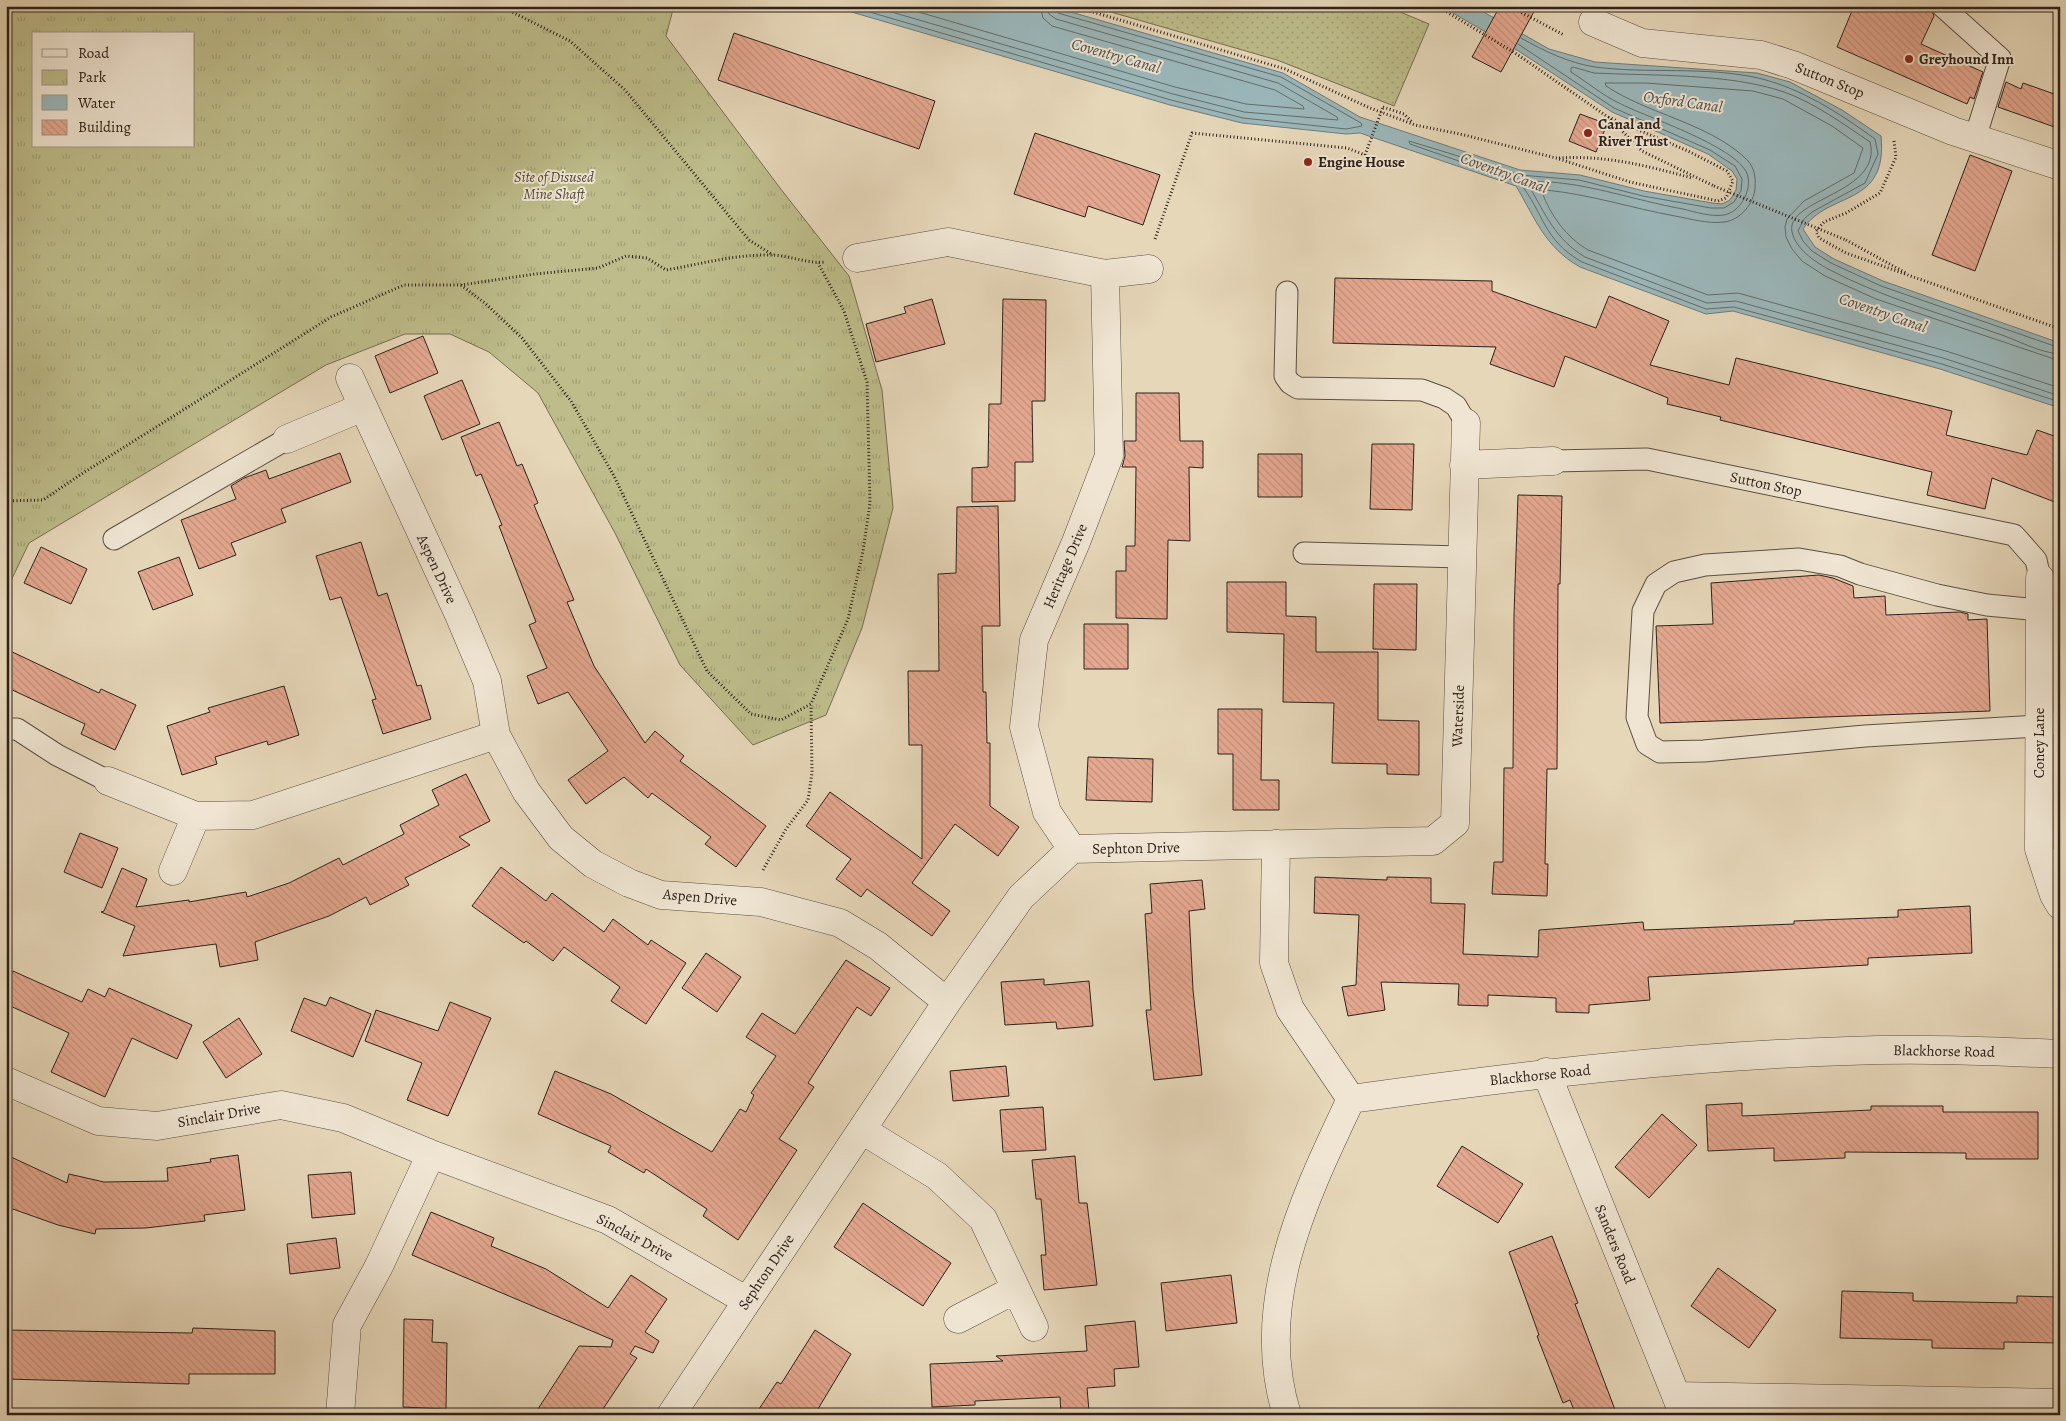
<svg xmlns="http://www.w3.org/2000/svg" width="2066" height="1421" viewBox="0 0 2066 1421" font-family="Alegreya,serif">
  <defs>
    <pattern id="grass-dots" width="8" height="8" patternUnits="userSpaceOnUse" patternTransform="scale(1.25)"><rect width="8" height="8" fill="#bdbc8a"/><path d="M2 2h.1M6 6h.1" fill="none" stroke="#a3a176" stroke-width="1.8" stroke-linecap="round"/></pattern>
    <pattern id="park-tufts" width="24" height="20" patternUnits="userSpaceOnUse" patternTransform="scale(1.25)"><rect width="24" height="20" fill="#bdbc8a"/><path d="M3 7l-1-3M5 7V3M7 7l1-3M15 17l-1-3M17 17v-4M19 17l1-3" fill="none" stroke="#a3a176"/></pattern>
    <pattern id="building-back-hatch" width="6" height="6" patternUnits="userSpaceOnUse" patternTransform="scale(1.25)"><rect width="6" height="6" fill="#e5a890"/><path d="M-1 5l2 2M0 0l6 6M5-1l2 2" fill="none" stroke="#c5907c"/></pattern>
  </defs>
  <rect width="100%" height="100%" fill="#e6d7b9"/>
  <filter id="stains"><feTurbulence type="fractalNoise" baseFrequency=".004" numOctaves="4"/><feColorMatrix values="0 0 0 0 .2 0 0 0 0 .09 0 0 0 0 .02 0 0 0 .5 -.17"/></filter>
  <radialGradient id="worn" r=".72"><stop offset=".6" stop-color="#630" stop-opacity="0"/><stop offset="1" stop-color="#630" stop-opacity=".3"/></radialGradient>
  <!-- grass -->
  <path fill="url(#grass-dots)" stroke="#756e52" d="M 1090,6 L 1386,6 L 1429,24 L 1394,106 L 1277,60 Z"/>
  <!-- park -->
  <path fill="url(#park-tufts)" stroke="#756e52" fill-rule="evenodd" d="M 6,6 L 674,6 L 666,36 L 780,188 L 849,276 L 882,390 L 893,508 L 862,628 L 826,715 L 753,745 L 680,665 L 615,533 L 538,393 L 489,352 L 450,334 L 405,334 L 326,365 L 29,543 L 6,591 ZM 34,34 L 194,34 L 194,146 L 34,146 Z"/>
  <!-- water -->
  <path fill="#9bb7ba" stroke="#6f7b7a" d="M 831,6 L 1050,6 L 1283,73 L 1360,117 L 1520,170 L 1580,175 L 1644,191 L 1712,203 L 1722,204 L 1730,200 L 1736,190 L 1737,179 L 1732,171 L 1708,154 L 1612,112 L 1520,52 L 1441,6 L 1473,6 L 1549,49 L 1595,62 L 1757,73 L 1790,82 L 1842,110 L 1881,136 C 1888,208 1829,190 1803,229 L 1815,247 L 1834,259 L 1883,281 L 2060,343 L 2060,408 L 1940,369 L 1733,311 L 1706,314 L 1580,267 C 1545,247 1536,220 1516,186 L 1360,133 L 1346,134 L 1242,123 L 1170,105 Z"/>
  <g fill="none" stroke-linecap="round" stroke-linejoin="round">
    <!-- shore -->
    <path stroke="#646c6a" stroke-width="1" d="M 849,6 L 1171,100 L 1243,118 L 1346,129 L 1362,126 L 1361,123 L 1281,77 L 1058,13 L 1054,6
      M 871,6 L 1173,94 L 1244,112 L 1338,120 L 1337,117 L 1278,83 L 1056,19 L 1049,14 L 1047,6
      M 898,6 L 1175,87 L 1246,104 L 1304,109 L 1303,106 L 1275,90 L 1052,26 L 1043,18 L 1040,6
      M 1521,38 C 1544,51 1569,63 1595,67 C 1648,74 1705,66 1758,78 C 1801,88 1839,113 1875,139 L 1878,154 L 1865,183 L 1812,212 L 1804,219 L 1798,231 L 1803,241 L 1812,251 L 1831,263 L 1881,286 L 2060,348
      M 1518,44 L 1614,108 L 1710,150 L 1735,166 L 1742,179 L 1741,191 L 1734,202 L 1724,208 L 1711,208 L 1643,196 L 1579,180 L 1520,175 L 1409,141 L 1410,144 L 1519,182 C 1545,214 1542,239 1582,262 L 1706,309 L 1734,307 L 1942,364 L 2060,402
      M 2060,354 C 2040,353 2017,340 1999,334 C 1942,314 1881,297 1828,269 C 1814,261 1796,249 1792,232 C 1785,198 1883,194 1870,142 C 1845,125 1813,102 1784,92 C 1729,73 1653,76 1594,73 L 1573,67 L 1571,68 L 1571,72 C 1587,82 1602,95 1619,103 C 1645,117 1743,148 1748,177 C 1751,192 1740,212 1724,215 C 1711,217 1695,212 1683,209 C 1636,201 1577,179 1530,182 L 1529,186 C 1546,215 1555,239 1585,257 L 1707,303 L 1736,301 L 1943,358 L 2060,396
      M 2060,361 L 1876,299 L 1825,276 L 1802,261 L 1792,249 L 1786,237 L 1785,227 L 1787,219 L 1804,201 L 1854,173 L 1863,148 L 1832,126 L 1783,99 L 1753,91 L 1646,83 L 1605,83 L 1606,86 C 1648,114 1707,123 1744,157 C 1754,165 1756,176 1755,188 C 1754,203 1741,220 1724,222 C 1708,224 1691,219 1675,216 C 1631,208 1589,194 1545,190 L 1542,192 C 1550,215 1567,238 1588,250 L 1708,295 L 1738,293 L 1946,351 L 2060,388"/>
  </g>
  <!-- building -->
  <path fill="url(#building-back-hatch)" stroke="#2d211b" d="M 1500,6 L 1537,6 L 1501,72 L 1472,57 Z
    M 1854,6 L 1930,6 L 1934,16 L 1921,44 L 1983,72 L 1974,99 L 1970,97 L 1967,104 L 1837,47 Z
    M 734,33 L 935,101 L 919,149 L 718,80 Z
    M 2006,82 L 2021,89 L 2023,83 L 2060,96 L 2060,129 L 1998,107 Z
    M 1580,114 L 1607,124 L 1596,152 L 1569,141 Z
    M 1035,133 L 1160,175 L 1143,225 L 1088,206 L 1085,217 L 1014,194 Z
    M 1970,155 L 2012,171 L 1975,271 L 1932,255 Z
    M 1335,278 L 1492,281 L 1492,291 L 1596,328 L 1609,296 L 1669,321 L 1650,365 L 1729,385 L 1736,358 L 1952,411 L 1946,435 L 2027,455 L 2037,430 L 2060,438 L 2060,504 L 1992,478 L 1985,509 L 1927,495 L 1932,472 L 1720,420 L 1721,417 L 1667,404 L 1668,398 L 1565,356 L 1554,387 L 1490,364 L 1496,347 L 1333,343 Z
    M 932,299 L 945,344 L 876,362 L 866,324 L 906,313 L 904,307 Z
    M 1003,299 L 1046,300 L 1045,401 L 1032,401 L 1033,462 L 1015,462 L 1015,501 L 972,502 L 972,468 L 988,467 L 989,404 L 1001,404 Z
    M 423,336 L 438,373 L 390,393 L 375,356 Z
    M 462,380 L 480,424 L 442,440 L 424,396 Z
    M 1136,393 L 1179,393 L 1180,441 L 1203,441 L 1203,468 L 1189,467 L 1190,541 L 1168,540 L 1167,619 L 1116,618 L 1116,571 L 1126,571 L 1126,546 L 1135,546 L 1136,467 L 1122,467 L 1125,456 L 1124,441 L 1136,441 Z
    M 499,422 L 517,466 L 522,464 L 538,503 L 534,505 L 574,600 L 567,602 L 594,666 L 645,743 L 655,731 L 684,756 L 680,761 L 766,826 L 736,867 L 705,844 L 711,837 L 652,793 L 648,798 L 624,777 L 586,804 L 568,780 L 608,751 L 568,692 L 538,704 L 527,676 L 547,668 L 529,625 L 536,622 L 499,526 L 502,525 L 481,474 L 476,476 L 461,437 Z
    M 1372,444 L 1414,444 L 1412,510 L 1370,509 Z
    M 340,453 L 351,482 L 281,509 L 286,522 L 231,543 L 236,555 L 199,569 L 181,520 L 236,499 L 231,486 L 244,478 L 266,470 L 269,479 Z
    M 1258,454 L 1302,454 L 1302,497 L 1258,497 Z
    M 1518,495 L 1562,496 L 1560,584 L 1558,584 L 1557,769 L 1547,769 L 1545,864 L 1548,864 L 1547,896 L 1492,894 L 1494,862 L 1503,862 L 1504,768 L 1513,768 L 1514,615 Z
    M 998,506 L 1000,626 L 982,626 L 983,692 L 986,692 L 987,743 L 990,743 L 990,806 L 1019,827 L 998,856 L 955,824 L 912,883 L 950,911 L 932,936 L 867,889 L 861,897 L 836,879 L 851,859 L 806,826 L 830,792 L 922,859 L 922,745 L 909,745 L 908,671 L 939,671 L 938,574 L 956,573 L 957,507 Z
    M 361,542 L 378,596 L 387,593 L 417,686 L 421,685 L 431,719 L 383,734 L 372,700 L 376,699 L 341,597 L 330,600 L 316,556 Z
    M 41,547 L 87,569 L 71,604 L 24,583 Z
    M 179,557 L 193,595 L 153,610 L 138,572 Z
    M 1819,575 L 1833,578 L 1853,586 L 1854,598 L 1885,596 L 1886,615 L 1960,612 L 1968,614 L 1968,620 L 1987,619 L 1990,711 L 1660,723 L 1656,626 L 1713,624 L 1711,583 Z
    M 1227,582 L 1286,582 L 1286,616 L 1316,617 L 1316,652 L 1378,652 L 1378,720 L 1419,721 L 1419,775 L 1387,774 L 1387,764 L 1332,763 L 1334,703 L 1283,702 L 1284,634 L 1227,632 Z
    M 1374,584 L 1417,584 L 1416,650 L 1373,649 Z
    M 1084,624 L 1128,624 L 1128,669 L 1084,669 Z
    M 6,649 L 99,693 L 101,689 L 136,705 L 115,750 L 81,734 L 85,724 L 6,687 Z
    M 284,686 L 299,735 L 268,745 L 267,741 L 215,757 L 217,764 L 182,775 L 167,726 L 210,712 L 208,708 Z
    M 1218,709 L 1262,709 L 1261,780 L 1279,780 L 1279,810 L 1233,810 L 1233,754 L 1218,754 Z
    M 1088,757 L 1153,759 L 1152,802 L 1086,800 Z
    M 466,774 L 490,821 L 459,837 L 470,845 L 405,878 L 409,885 L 370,905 L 366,897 L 329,916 L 255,942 L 258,960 L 220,967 L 216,944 L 123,956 L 135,926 L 101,912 L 104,911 L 122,868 L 147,879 L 136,907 L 189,900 L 189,902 L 246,892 L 247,897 L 289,883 L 339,858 L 343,865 L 404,834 L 400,825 L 439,805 L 432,790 Z
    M 80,833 L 118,848 L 102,888 L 64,872 Z
    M 501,867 L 546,901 L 552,893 L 604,932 L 613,919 L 648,945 L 651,940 L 686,963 L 646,1024 L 611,1001 L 620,987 L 564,947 L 553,961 L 526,941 L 524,943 L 472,906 Z
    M 1315,877 L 1387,880 L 1387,877 L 1431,878 L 1431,903 L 1465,904 L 1463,954 L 1538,957 L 1539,930 L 1643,922 L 1644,930 L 1794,924 L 1794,921 L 1898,917 L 1898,910 L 1970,906 L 1972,953 L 1868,958 L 1868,965 L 1648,977 L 1650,1000 L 1589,1005 L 1589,1013 L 1556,1012 L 1556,998 L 1488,995 L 1488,1006 L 1458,1005 L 1459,984 L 1381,982 L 1385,1010 L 1348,1016 L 1342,987 L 1356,985 L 1359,915 L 1314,913 Z
    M 1202,880 L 1205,909 L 1189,911 L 1193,990 L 1202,1075 L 1154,1080 L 1146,1010 L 1151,1010 L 1145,914 L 1152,913 L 1150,884 Z
    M 706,953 L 741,977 L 717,1012 L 682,988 Z
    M 846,960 L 890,988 L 871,1016 L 857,1007 L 808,1083 L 814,1087 L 779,1139 L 797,1150 L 738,1240 L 703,1216 L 707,1209 L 646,1169 L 644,1173 L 608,1152 L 611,1146 L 538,1114 L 555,1071 L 611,1094 L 712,1152 L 740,1109 L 746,1112 L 754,1095 L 751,1093 L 776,1056 L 746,1037 L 762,1013 L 795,1034 Z
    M 13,971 L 82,1002 L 88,989 L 105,997 L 109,988 L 192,1025 L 177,1059 L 132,1038 L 105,1097 L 51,1072 L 69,1033 L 6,1004 L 6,987 Z
    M 1044,979 L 1044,985 L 1089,981 L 1093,1026 L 1057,1029 L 1056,1022 L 1005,1025 L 1001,982 Z
    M 330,997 L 371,1014 L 353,1057 L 291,1031 L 304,998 L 326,1006 Z
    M 450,1002 L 491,1018 L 448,1116 L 407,1100 L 422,1063 L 365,1041 L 376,1010 L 438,1031 Z
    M 239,1018 L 262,1054 L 226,1078 L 203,1042 Z
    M 1006,1066 L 1009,1096 L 953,1101 L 950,1071 Z
    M 1742,1103 L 1742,1116 L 1871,1110 L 1871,1106 L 1943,1106 L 1943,1112 L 2038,1112 L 2038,1159 L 1966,1159 L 1966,1153 L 1845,1152 L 1845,1158 L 1774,1161 L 1774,1148 L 1708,1151 L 1706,1105 Z
    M 1043,1107 L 1046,1150 L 1003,1152 L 1000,1110 Z
    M 1662,1114 L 1697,1145 L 1649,1198 L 1615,1167 Z
    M 1462,1146 L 1523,1184 L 1498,1223 L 1437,1186 Z
    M 238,1155 L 245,1210 L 204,1215 L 205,1221 L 146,1228 L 96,1229 L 95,1234 L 58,1225 L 10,1208 L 11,1157 L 67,1183 L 69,1174 L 104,1182 L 168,1181 L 167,1168 L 211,1162 L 210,1159 Z
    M 1075,1156 L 1079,1203 L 1087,1203 L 1097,1285 L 1044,1290 L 1041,1255 L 1046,1255 L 1041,1199 L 1036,1199 L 1032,1160 Z
    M 351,1172 L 355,1214 L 312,1218 L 308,1175 Z
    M 863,1203 L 951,1263 L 923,1306 L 834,1247 Z
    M 431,1212 L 494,1238 L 491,1246 L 546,1269 L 608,1308 L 631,1275 L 667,1299 L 645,1332 L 659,1341 L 653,1353 L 635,1346 L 630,1354 L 637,1358 L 599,1415 L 534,1415 L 579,1346 L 611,1347 L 613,1340 L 412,1255 Z
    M 1552,1236 L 1578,1303 L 1575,1304 L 1617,1415 L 1576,1415 L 1570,1400 L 1563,1403 L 1537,1336 L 1539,1335 L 1509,1252 Z
    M 336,1238 L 340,1268 L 290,1274 L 287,1244 Z
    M 1718,1268 L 1776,1310 L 1749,1348 L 1691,1306 Z
    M 1231,1275 L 1237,1323 L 1166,1331 L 1161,1283 Z
    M 1842,1291 L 1913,1293 L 1913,1301 L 2017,1303 L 2017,1296 L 2060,1297 L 2060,1343 L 2004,1342 L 2004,1349 L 1932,1348 L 1932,1340 L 1840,1338 Z
    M 404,1319 L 433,1320 L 432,1342 L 447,1343 L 446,1409 L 403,1407 Z
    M 1135,1321 L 1139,1367 L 1114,1369 L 1115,1386 L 1087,1388 L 1089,1411 L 1061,1414 L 1060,1397 L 975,1401 L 975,1405 L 932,1407 L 930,1364 L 1003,1361 L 996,1356 L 1087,1351 L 1085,1326 Z
    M 193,1328 L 275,1331 L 275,1374 L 189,1374 L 189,1384 L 6,1379 L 6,1330 L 192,1333 Z
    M 815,1330 L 851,1354 L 818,1409 L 826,1415 L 755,1415 L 777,1382 L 781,1384 Z"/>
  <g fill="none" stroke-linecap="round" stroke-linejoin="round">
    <defs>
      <path id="service" d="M 1942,6 L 2000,58 L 1975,138
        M 1287,292 L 1285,376 L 1290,383 L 1298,388 L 1422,390 L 1444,398 L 1456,406 L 1466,423
        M 1553,461 L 1647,459 L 2014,535 L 2036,560 L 2040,578
        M 114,539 L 287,439
        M 1304,553 L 1462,557
        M 2039,610 L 1987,605 L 1937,595 L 1860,574 L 1840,566 L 1799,559 L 1705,565 L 1674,572 L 1656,584 L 1643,611 L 1637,717 L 1647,744 L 1660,752 L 1704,751 L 1865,736 L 2040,726 L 2060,722
        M 6,729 L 17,729 L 57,755 L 108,781"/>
      <path id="minor" d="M 1593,22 L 1642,43 L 1761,55 L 1793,65 L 1953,131 L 2060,166
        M 857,258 L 948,242 L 1105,274
        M 350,378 L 460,617 L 487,681 L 496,735 L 526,791 L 561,838 L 593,864 L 629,883 L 661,895 L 761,902 L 840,923 L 878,946 L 947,1002
        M 287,439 L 363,407
        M 1464,465 L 1553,461
        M 2040,578 L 2039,849 L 2054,895 L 2060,905
        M 108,781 L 196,816 L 253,815 L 496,735
        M 1276,844 L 1274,963 L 1290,1009 L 1351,1099
        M 1072,849 L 1047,812 L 1024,727 L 1034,640 L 1076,542 L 1109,456 L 1105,274 L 1149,269
        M 173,871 L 196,816
        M 1546,1072 L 1683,1413
        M 6,1081 L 98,1121 L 157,1126 L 281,1105 L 343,1118 L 431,1154 L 608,1220 L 747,1301
        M 862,1130 L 937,1176 L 983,1219 L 1034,1327
        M 958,1319 L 1016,1289
        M 1676,1396 L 2060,1403
        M 340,1415 L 347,1325 L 379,1266 L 431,1154
        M 671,1415 L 947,1002 L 1021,897 L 1072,849 L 1433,841 L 1455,823 L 1466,423
        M 1287,1415 C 1252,1303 1305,1197 1351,1099 C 1516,1076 1682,1056 1848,1051 C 1919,1048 1989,1051 2060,1054"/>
    </defs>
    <!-- service casing -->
    <use href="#service" stroke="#5b4e42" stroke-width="23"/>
    <!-- minor casing -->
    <use href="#minor" stroke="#5b4e42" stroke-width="29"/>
    <!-- path -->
    <path stroke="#2d211b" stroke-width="3" stroke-dasharray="1 2.5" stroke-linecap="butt" d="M 500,6 L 570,41 L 625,90 L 749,240 L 773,255
      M 1073,6 L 1285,69 L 1370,108 L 1415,125 L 1460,134 L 1556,158 L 1630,182 L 1718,201 L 1726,198 L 1733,181 L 1727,171 L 1688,151 L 1608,117
      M 1420,6 L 1427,9 L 1442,9 L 1515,53 L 1608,117 L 1642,151 L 1714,186
      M 1509,6 L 1564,35
      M 1383,107 L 1404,114 L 1413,123
      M 1894,141 L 1896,157 L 1880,193 L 1846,213 L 1824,222 L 1816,231 L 1819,238 L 1846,253 L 2060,329
      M 1559,158 C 1606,155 1648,166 1692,178
      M 1155,239 L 1192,133 L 1347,148 L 1365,155
      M 1846,240 L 1906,273
      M 461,285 L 486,304 L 522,338 L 571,401 L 614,476 L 707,671 L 751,714 L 781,720 L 811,704 L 848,619 L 863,551 L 870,503 L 867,382 L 844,311 L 818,263
      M 6,501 L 43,500 L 83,473 L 331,317 L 404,285 L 461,285 L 535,274 L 598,268 L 626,256 L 647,258 L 666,270 C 701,264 736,254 773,255 C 791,256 808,264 826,262
      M 763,870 L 786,829 L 808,800 L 812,773 L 811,705"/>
    <!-- service -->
    <use href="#service" stroke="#efe5d2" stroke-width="21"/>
    <!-- minor -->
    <use href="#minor" stroke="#efe5d2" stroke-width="28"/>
    <!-- path-bridge -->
    <path stroke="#2d211b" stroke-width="3" stroke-dasharray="1 2.5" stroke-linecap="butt" d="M 1365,155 L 1383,107
      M 1714,186 L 1846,240"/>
  </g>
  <!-- markers -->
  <g fill="#8f2418" stroke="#efe5d2" stroke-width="2">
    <circle cx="1909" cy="59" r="5"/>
    <circle cx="1588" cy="133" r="5"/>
    <circle cx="1308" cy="162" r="5"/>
  </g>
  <g text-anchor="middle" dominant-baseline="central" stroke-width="4" stroke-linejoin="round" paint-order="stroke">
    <!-- poi labels -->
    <g font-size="15" font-weight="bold" fill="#2d211b" stroke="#efe5d2" text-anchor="start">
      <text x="1919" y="59">Greyhound Inn</text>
      <text x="1598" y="124">Canal and<tspan x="1598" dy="17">River Trust</tspan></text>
      <text x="1318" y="162">Engine House</text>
    </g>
    <!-- street labels -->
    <g font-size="15" fill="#2d211b" stroke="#efe5d2">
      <text transform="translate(1830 80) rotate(22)">Sutton Stop</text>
      <text transform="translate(1766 484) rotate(12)">Sutton Stop</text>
      <text transform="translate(1065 566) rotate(-67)">Heritage Drive</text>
      <text transform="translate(437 569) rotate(65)">Aspen Drive</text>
      <text transform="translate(1458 716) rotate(-88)">Waterside</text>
      <text transform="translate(2039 743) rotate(-90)">Coney Lane</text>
      <text transform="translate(1136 848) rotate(-1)">Sephton Drive</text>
      <text transform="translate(700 897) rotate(5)">Aspen Drive</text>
      <text transform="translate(1944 1051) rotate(1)">Blackhorse Road</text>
      <text transform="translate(1540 1075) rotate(-6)">Blackhorse Road</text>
      <text transform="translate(219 1115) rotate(-10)">Sinclair Drive</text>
      <text transform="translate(635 1237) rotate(28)">Sinclair Drive</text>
      <text transform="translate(1615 1244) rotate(68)">Sanders Road</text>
      <text transform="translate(766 1272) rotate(-56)">Sephton Drive</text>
    </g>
    <!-- park labels -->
    <g font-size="15" font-style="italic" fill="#514837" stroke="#efe5d2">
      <text x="554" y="177">Site of Disused<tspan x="554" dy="17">Mine Shaft</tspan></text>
    </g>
    <!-- water labels -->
    <g font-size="16" font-style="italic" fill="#4e4e4b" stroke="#efe5d2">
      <text transform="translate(1116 56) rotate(16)">Coventry Canal</text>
      <text transform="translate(1683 102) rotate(8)">Oxford Canal</text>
      <text transform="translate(1504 173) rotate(20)">Coventry Canal</text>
      <text transform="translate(1883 313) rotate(19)">Coventry Canal</text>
    </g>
  </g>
  <!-- margin -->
  <rect width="2066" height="1421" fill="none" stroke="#e6d7b9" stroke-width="25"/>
  <rect x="8" y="8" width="2051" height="1406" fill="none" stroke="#2d211b" stroke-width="2.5"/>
  <rect x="12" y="12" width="2041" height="1396" fill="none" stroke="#2d211b"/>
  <!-- legend -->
  <rect x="32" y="32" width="162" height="115" fill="#efe5d2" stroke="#a19789"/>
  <rect x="42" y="49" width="25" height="8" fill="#efe5d2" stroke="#a19789"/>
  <text x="78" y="58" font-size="15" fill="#2d211b">Road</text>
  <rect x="42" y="70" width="25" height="15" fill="url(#park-tufts)" stroke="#a19789"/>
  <text x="78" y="82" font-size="15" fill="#2d211b">Park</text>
  <rect x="42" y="95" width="25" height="15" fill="#9bb7ba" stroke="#a19789"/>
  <text x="78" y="108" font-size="15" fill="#2d211b">Water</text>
  <rect x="42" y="120" width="25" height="15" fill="url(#building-back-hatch)" stroke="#a19789"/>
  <text x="78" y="132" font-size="15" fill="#2d211b">Building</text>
  <rect width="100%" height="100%" filter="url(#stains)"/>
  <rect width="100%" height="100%" fill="url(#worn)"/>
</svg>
